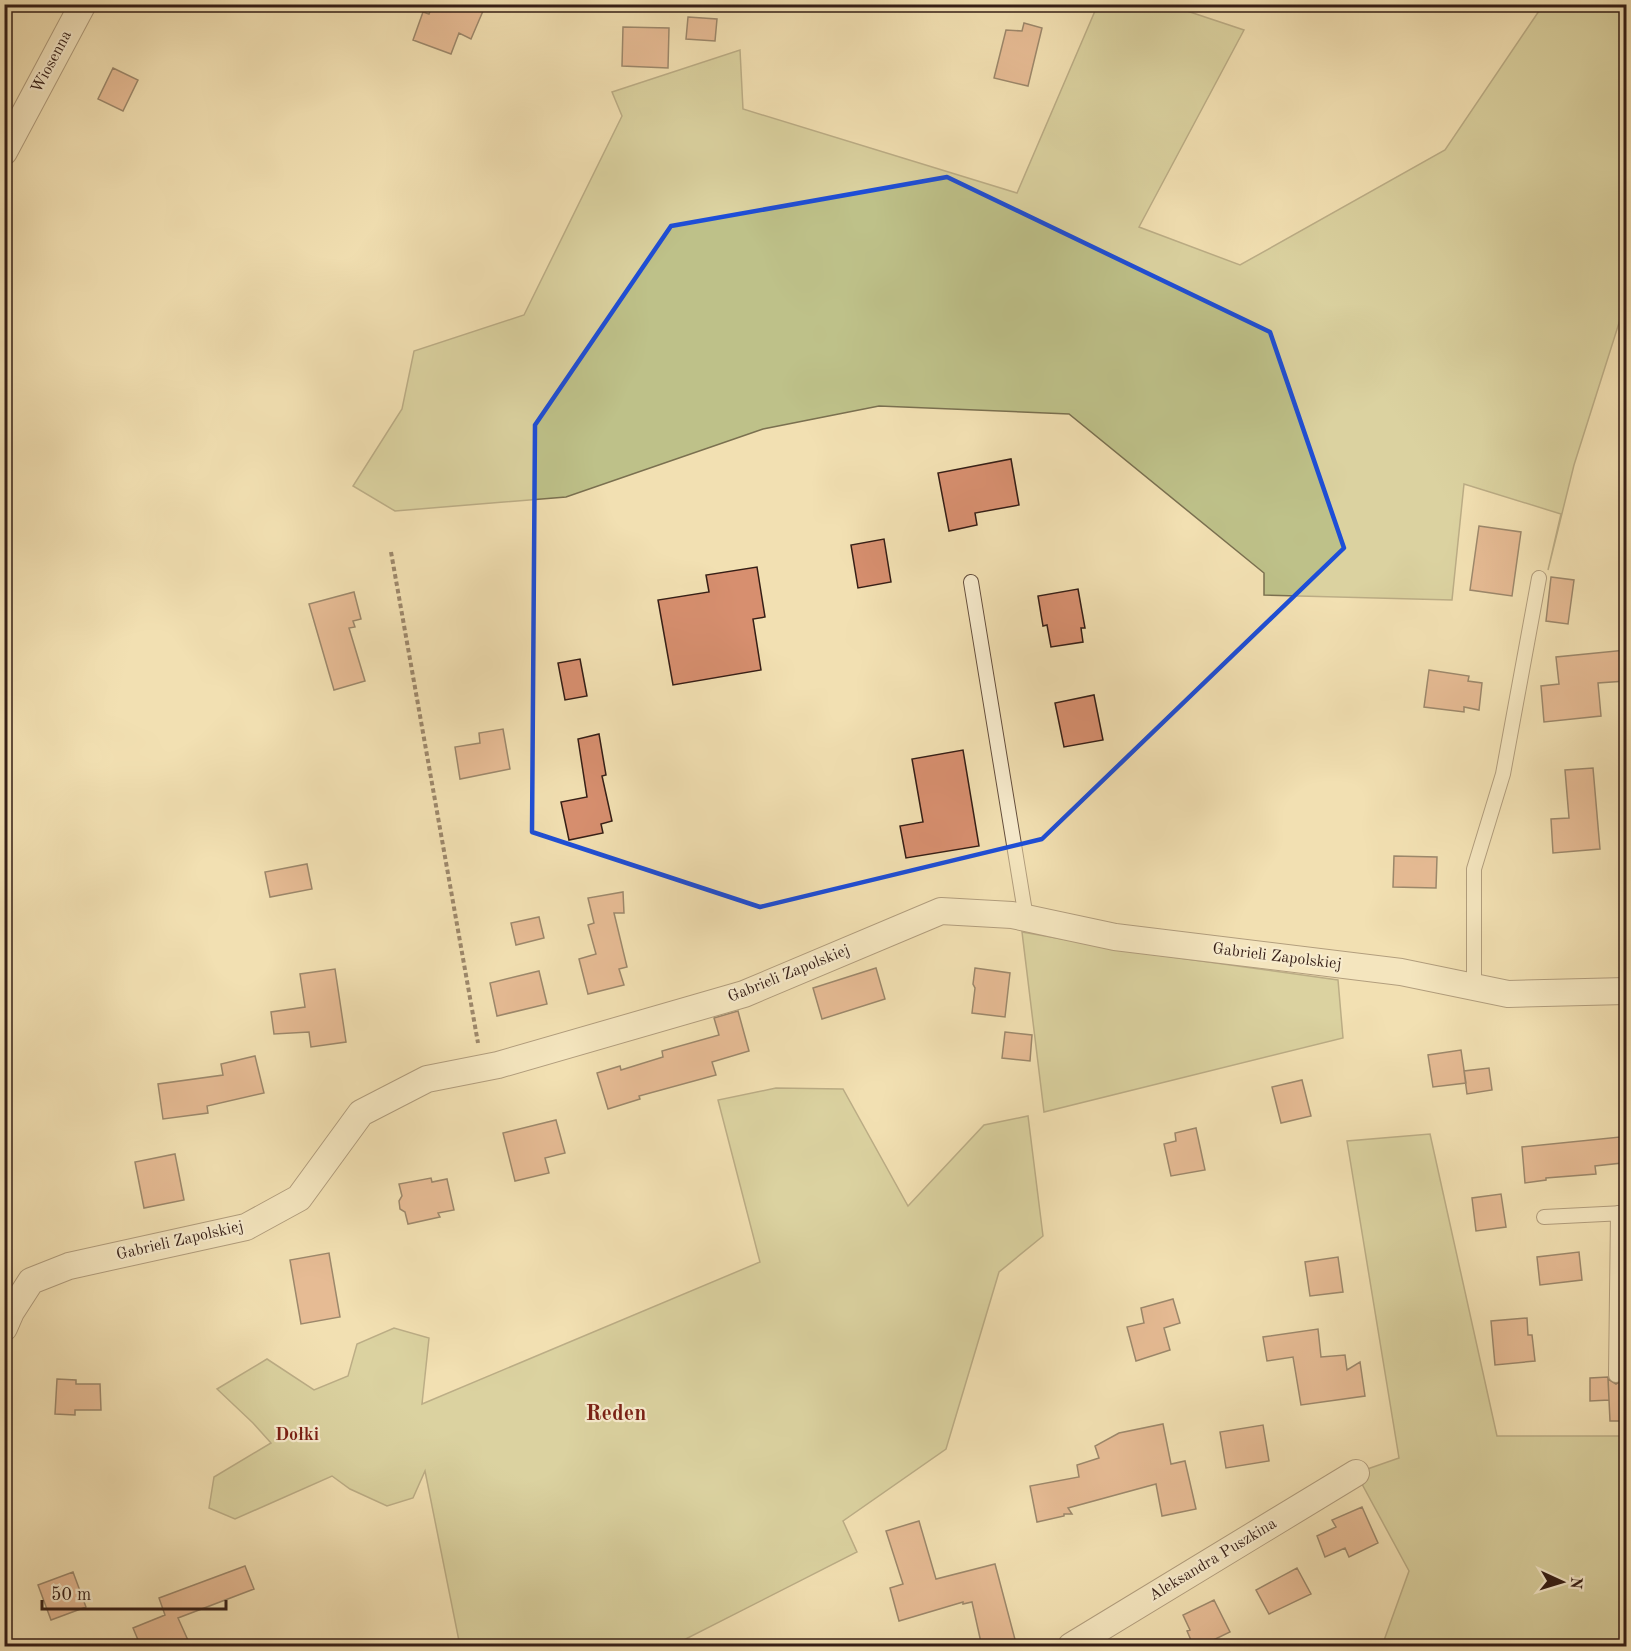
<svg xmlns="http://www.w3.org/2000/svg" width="1631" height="1651" viewBox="0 0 1631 1651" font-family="'Old Standard TT',serif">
  <rect width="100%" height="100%" fill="#f2e0b2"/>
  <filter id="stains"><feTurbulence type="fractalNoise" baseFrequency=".00333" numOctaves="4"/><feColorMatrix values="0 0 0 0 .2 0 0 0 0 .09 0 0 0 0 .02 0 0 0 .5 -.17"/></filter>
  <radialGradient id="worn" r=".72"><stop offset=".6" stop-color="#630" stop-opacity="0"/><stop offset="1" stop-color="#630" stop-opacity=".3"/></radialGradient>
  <!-- green -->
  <path fill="#bec189" stroke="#7a7050" stroke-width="1.5" d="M 1098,4 L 1169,5 L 1244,30 L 1139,227 L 1240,265 L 1445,150 L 1543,5 L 1626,5 L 1626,301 L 1574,465 L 1548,570 L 1561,514 L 1464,484 L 1452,600 L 1264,595 L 1264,573 L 1069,414 L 879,406 L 763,429 L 566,497 L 395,511 L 353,486 L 402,409 L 414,351 L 524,315 L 622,116 L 612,92 L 740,50 L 743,109 L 1017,193 Z
    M 1022,932 L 1143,953 L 1338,980 L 1343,1038 L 1044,1112 Z
    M 776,1088 L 843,1089 L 908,1206 L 984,1125 L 1028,1116 L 1043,1236 L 999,1272 L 946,1449 L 843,1521 L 857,1552 L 672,1646 L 460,1646 L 425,1471 L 413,1498 L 387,1506 L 350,1489 L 332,1476 L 235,1519 L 209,1508 L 214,1477 L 271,1443 L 253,1423 L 217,1389 L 267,1359 L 314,1390 L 348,1376 L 357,1344 L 394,1328 L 429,1338 L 422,1404 L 760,1262 L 718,1100 Z
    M 1430,1134 L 1497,1436 L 1626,1436 L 1626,1646 L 1382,1646 L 1409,1571 L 1356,1473 L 1399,1458 L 1347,1141 Z"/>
  <!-- building -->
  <path fill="#d78f6f" stroke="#351e16" stroke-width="1.5" d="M 433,4 L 486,4 L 471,39 L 459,33 L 451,54 L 413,40 L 423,12 L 429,14 Z
    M 688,17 L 717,19 L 715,41 L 686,39 Z
    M 1024,23 L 1042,28 L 1028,86 L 994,78 L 1006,30 L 1022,31 Z
    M 623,27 L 669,28 L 668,68 L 622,66 Z
    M 113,68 L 138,80 L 123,111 L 98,99 Z
    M 1011,459 L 1019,505 L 975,513 L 977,525 L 949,531 L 938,473 Z
    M 1479,526 L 1521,532 L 1512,596 L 1470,590 Z
    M 884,539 L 891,582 L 858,588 L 851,545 Z
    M 757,567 L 765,617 L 753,619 L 761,670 L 673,685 L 658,600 L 709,592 L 706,575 Z
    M 1551,577 L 1574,580 L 1568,624 L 1546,621 Z
    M 1078,589 L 1085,628 L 1081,628 L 1083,642 L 1051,647 L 1047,625 L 1043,626 L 1038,596 Z
    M 354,592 L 361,619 L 353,621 L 355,627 L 349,628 L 365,681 L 334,690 L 309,604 Z
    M 1626,650 L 1626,681 L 1598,683 L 1601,716 L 1544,722 L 1541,686 L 1559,684 L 1556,657 Z
    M 580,659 L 587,696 L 565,700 L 558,663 Z
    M 1429,670 L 1469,676 L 1468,681 L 1482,683 L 1479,710 L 1464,707 L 1464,712 L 1424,707 Z
    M 1094,695 L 1103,740 L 1064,747 L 1055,703 Z
    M 503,729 L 510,769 L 460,779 L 455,747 L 480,743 L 479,733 Z
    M 599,734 L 606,775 L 602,776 L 612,821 L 601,824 L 603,833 L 569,840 L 561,802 L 587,797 L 578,739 Z
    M 963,750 L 979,846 L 906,858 L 900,826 L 923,822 L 912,759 Z
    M 1593,768 L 1600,849 L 1553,853 L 1551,819 L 1569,818 L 1565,770 Z
    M 1394,856 L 1437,857 L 1436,888 L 1393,887 Z
    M 307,864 L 312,889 L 270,897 L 265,872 Z
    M 623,892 L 624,913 L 614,913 L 627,967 L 619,969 L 624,985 L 588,994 L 579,959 L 596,954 L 588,925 L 594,923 L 588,898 Z
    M 539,917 L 544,938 L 516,945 L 511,923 Z
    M 876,968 L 885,999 L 822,1019 L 813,988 Z
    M 975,968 L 1010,973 L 1005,1017 L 972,1013 L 975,988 L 973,984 Z
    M 335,969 L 346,1042 L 311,1047 L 309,1032 L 274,1034 L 271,1012 L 305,1007 L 300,974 Z
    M 539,971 L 547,1004 L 497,1016 L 490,983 Z
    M 738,1011 L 749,1051 L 712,1062 L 716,1075 L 639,1096 L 640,1099 L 608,1109 L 597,1073 L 620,1066 L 621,1070 L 663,1057 L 662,1051 L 719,1035 L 714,1018 Z
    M 1005,1032 L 1032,1035 L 1030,1061 L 1002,1058 Z
    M 1461,1050 L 1466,1083 L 1433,1087 L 1428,1055 Z
    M 255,1056 L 264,1093 L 207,1106 L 208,1113 L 163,1119 L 158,1084 L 223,1075 L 221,1064 Z
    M 1489,1068 L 1492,1090 L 1467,1094 L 1464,1071 Z
    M 1302,1080 L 1311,1116 L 1281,1123 L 1272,1087 Z
    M 556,1120 L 565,1153 L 545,1158 L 549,1173 L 515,1181 L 503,1133 Z
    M 1196,1128 L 1205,1170 L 1171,1176 L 1164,1144 L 1176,1141 L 1175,1133 Z
    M 1620,1137 L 1622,1163 L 1595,1166 L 1596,1174 L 1546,1178 L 1546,1180 L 1525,1183 L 1522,1147 Z
    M 175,1154 L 184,1200 L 144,1208 L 135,1162 Z
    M 431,1178 L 432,1182 L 447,1179 L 454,1210 L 438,1213 L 440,1217 L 408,1224 L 405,1212 L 400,1209 L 399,1201 L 402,1196 L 399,1184 Z
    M 1501,1194 L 1506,1227 L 1476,1231 L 1472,1198 Z
    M 1579,1252 L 1582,1280 L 1540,1285 L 1537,1257 Z
    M 329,1253 L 340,1317 L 301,1324 L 290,1260 Z
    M 1338,1257 L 1343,1292 L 1310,1296 L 1305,1262 Z
    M 1173,1299 L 1180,1323 L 1164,1328 L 1170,1350 L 1136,1361 L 1127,1327 L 1144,1323 L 1141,1308 Z
    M 1527,1318 L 1528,1335 L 1532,1335 L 1535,1361 L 1495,1365 L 1491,1321 Z
    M 1318,1329 L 1321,1357 L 1345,1355 L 1347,1370 L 1360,1362 L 1365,1396 L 1301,1405 L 1293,1357 L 1267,1361 L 1263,1337 Z
    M 1625,1347 L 1626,1421 L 1610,1421 L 1608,1379 L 1616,1384 L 1624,1379 Z
    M 1608,1377 L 1609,1400 L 1590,1401 L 1590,1378 Z
    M 57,1379 L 76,1380 L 76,1384 L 100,1384 L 101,1410 L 75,1410 L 75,1415 L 55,1414 Z
    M 1163,1424 L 1171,1464 L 1185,1461 L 1196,1509 L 1162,1516 L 1156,1484 L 1068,1508 L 1072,1514 L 1064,1514 L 1064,1516 L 1037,1522 L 1030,1486 L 1079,1477 L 1077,1465 L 1099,1458 L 1095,1446 L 1119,1433 Z
    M 1263,1425 L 1269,1461 L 1226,1468 L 1220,1432 Z
    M 1362,1507 L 1378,1543 L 1349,1557 L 1345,1548 L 1325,1557 L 1317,1536 L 1336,1527 L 1332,1520 Z
    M 919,1521 L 936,1579 L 995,1564 L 1017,1647 L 982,1647 L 972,1602 L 963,1604 L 963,1602 L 899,1621 L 890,1588 L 903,1584 L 886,1531 Z
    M 245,1566 L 254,1589 L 178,1618 L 191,1647 L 141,1647 L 133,1628 L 165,1615 L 159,1598 Z
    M 1297,1568 L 1311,1594 L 1269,1614 L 1256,1590 Z
    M 73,1572 L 86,1607 L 51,1620 L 38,1585 Z
    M 1214,1600 L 1230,1632 L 1199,1647 L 1194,1647 L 1187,1631 L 1190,1630 L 1183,1615 Z"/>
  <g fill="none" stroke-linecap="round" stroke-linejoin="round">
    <defs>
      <path id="lane" d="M 971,582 L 1026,918
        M 1474,987 L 1474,869 L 1503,774 L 1539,578
        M 1544,1217 L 1624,1213
        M 1616,1375 L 1618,1213"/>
      <path id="street" d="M 4,152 L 83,4
        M 4,1328 L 11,1312 L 31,1281 L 69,1266 L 246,1227 L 299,1198 L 361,1113 L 427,1079 L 498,1065 L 744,994 L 941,911 L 1012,915 L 1115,937 L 1401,972 L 1508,994 L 1626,991
        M 1071,1646 L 1356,1473"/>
    </defs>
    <!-- lane casing -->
    <use href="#lane" stroke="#644e3d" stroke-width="16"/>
    <!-- street casing -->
    <use href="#street" stroke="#644e3d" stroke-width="28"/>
    <!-- path -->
    <path stroke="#351e16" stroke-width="4" stroke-dasharray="4.5 3" stroke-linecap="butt" d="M 391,552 L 478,1043"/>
    <!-- lane -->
    <use href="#lane" stroke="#f7ebcd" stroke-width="14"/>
    <!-- street -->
    <use href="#street" stroke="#f7ebcd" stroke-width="26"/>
  </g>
  <!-- marked area -->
  <path d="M0 0H1631V1651H0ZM 947,177 L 1270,332 L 1344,548 L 1042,839 L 760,907 L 532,832 L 535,425 L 671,226 Z" fill="#f2e0b2" fill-opacity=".55" fill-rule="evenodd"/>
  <path fill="none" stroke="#1d4ed8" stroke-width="4.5" stroke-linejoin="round" d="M 947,177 L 1270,332 L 1344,548 L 1042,839 L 760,907 L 532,832 L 535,425 L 671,226 Z"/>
  <g text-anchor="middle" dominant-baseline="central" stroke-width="4.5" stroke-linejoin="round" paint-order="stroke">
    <!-- street labels -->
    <g font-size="16" fill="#351e16" stroke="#f7ebcd">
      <text transform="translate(52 62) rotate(-62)">Wiosenna</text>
      <text transform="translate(1277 957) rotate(7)">Gabrieli Zapolskiej</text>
      <text transform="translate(789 974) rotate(-22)">Gabrieli Zapolskiej</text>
      <text transform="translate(180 1241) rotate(-13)">Gabrieli Zapolskiej</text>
      <text transform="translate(1213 1560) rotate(-31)">Aleksandra Puszkina</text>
    </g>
    <!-- neighbourhood labels -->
    <g font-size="18" font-weight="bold" fill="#7a1f14" stroke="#f7ebcd">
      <text x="297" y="1435">Dołki</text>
    </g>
    <!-- district labels -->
    <g font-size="22" font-weight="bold" fill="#7a1f14" stroke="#f7ebcd">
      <text x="616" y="1414">Reden</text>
    </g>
  </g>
  <!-- margin -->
  <rect width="1631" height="1651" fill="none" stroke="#f2e0b2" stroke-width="24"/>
  <rect x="6" y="6" width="1619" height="1639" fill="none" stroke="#351e16" stroke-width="3"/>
  <rect x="12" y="12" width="1607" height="1627" fill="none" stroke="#351e16" stroke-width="1.5"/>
  <!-- north arrow -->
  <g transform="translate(1562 1582) rotate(94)" stroke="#f7ebcd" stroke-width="4.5" paint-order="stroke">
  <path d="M0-4.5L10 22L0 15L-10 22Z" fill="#351e16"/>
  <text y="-9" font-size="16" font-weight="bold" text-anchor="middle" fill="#351e16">N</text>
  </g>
  <!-- scale -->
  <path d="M42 1600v9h184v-9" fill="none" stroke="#351e16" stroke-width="3"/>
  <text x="51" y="1600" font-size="18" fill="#351e16" stroke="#f7ebcd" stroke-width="4.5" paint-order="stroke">50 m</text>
  <rect width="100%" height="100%" filter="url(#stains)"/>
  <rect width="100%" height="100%" fill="url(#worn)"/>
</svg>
